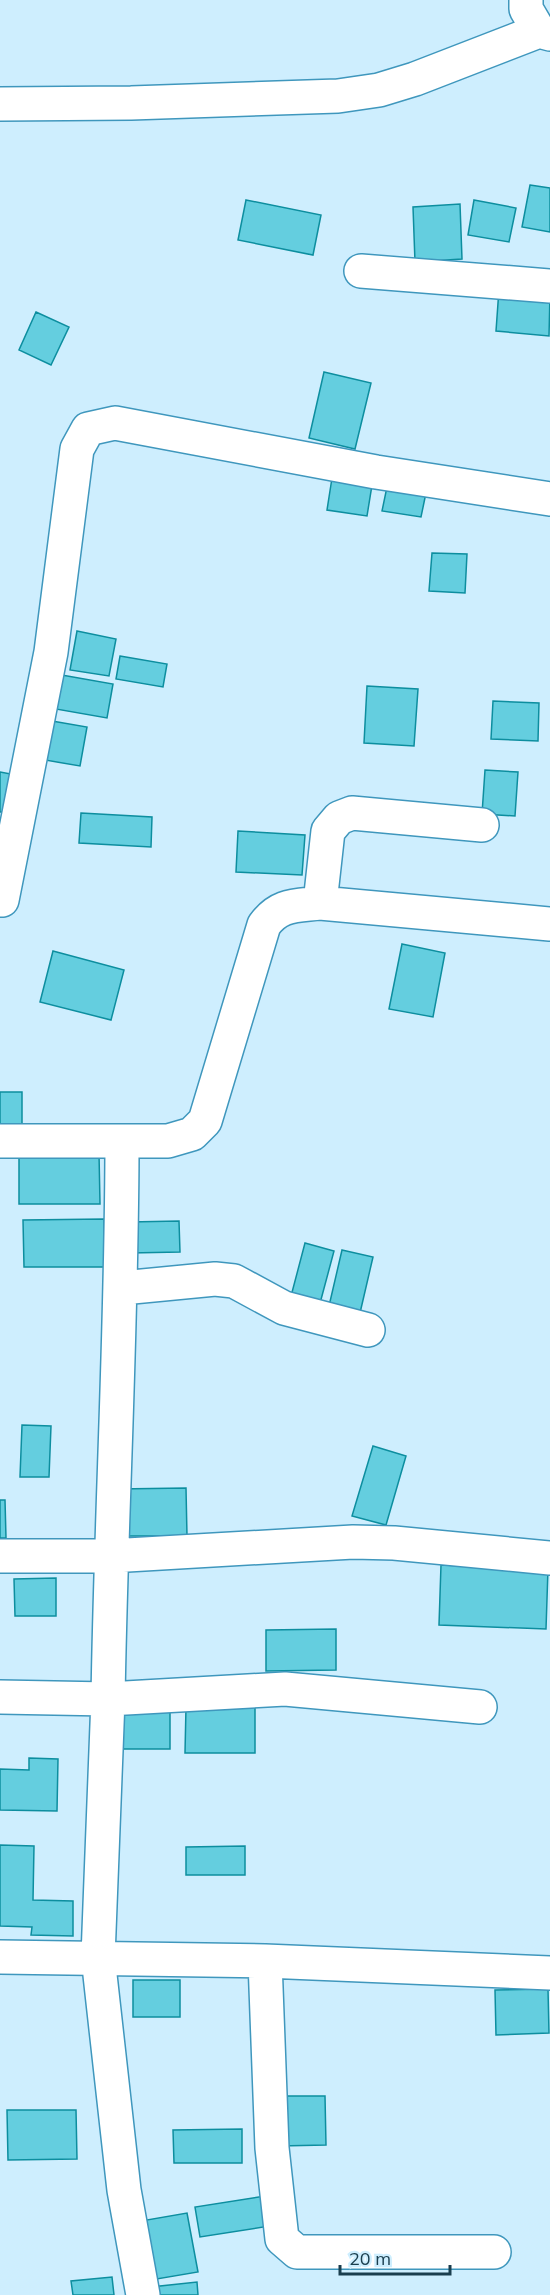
<svg xmlns="http://www.w3.org/2000/svg" width="550" height="2295" viewBox="0 0 550 2295" font-family="Mulish,sans-serif">
  <rect width="100%" height="100%" fill="#ceeefe"/>
  <!-- building -->
  <path fill="#64cedf" stroke="#0d8e9f" stroke-width="1.5" d="M 530,185 L 550,188 L 550,232 L 522,227 Z
    M 246,200 L 321,215 L 313,255 L 238,240 Z
    M 474,200 L 516,208 L 509,242 L 468,235 Z
    M 460,204 L 462,259 L 415,262 L 413,207 Z
    M 499,289 L 550,294 L 549,336 L 496,331 Z
    M 36,312 L 69,327 L 51,365 L 19,350 Z
    M 324,372 L 371,383 L 355,449 L 309,438 Z
    M 332,478 L 372,485 L 367,516 L 327,510 Z
    M 388,482 L 427,488 L 421,517 L 382,511 Z
    M 432,553 L 467,554 L 465,593 L 429,591 Z
    M 77,631 L 116,639 L 109,676 L 70,670 Z
    M 120,656 L 167,664 L 163,687 L 116,679 Z
    M 56,674 L 113,684 L 107,718 L 50,708 Z
    M 367,686 L 418,689 L 414,746 L 364,743 Z
    M 493,701 L 539,703 L 538,741 L 491,739 Z
    M 52,721 L 87,727 L 80,766 L 45,760 Z
    M 485,770 L 518,772 L 515,816 L 482,814 Z
    M 0,772 L 11,774 L 3,812 L 0,812 Z
    M 81,813 L 152,817 L 151,847 L 79,843 Z
    M 238,831 L 305,835 L 302,875 L 236,872 Z
    M 402,944 L 445,953 L 433,1017 L 389,1009 Z
    M 53,951 L 124,970 L 111,1020 L 40,1002 Z
    M 0,1092 L 22,1092 L 22,1129 L 0,1129 Z
    M 99,1153 L 100,1204 L 19,1204 L 19,1154 Z
    M 104,1219 L 104,1267 L 24,1267 L 23,1220 Z
    M 179,1221 L 180,1252 L 130,1253 L 129,1222 Z
    M 305,1243 L 334,1251 L 319,1307 L 290,1300 Z
    M 342,1250 L 373,1257 L 360,1313 L 329,1306 Z
    M 22,1425 L 51,1426 L 49,1477 L 20,1477 Z
    M 373,1446 L 406,1456 L 386,1525 L 352,1516 Z
    M 186,1488 L 187,1536 L 118,1536 L 117,1489 Z
    M 0,1500 L 5,1500 L 6,1538 L 0,1538 Z
    M 441,1565 L 548,1569 L 546,1629 L 439,1625 Z
    M 56,1578 L 56,1616 L 15,1616 L 14,1579 Z
    M 336,1629 L 336,1670 L 266,1671 L 266,1630 Z
    M 255,1706 L 255,1753 L 185,1753 L 186,1707 Z
    M 116,1708 L 170,1708 L 170,1749 L 116,1749 Z
    M 29,1758 L 58,1759 L 57,1811 L 0,1810 L 0,1769 L 29,1770 Z
    M 0,1845 L 34,1846 L 33,1900 L 73,1901 L 73,1936 L 31,1935 L 32,1927 L 0,1926 Z
    M 245,1846 L 245,1875 L 186,1875 L 186,1847 Z
    M 133,1980 L 180,1980 L 180,2017 L 133,2017 Z
    M 548,1989 L 549,2033 L 496,2035 L 495,1990 Z
    M 279,2096 L 325,2096 L 326,2145 L 279,2146 Z
    M 7,2110 L 76,2110 L 77,2159 L 8,2160 Z
    M 242,2129 L 242,2163 L 174,2163 L 173,2130 Z
    M 265,2196 L 270,2226 L 200,2237 L 195,2207 Z
    M 187,2213 L 198,2272 L 145,2281 L 135,2222 Z
    M 112,2277 L 114,2295 L 73,2295 L 71,2281 Z
    M 197,2282 L 198,2295 L 152,2295 L 151,2287 Z"/>
  <g fill="none" stroke-linecap="round" stroke-linejoin="round">
    <defs>
      <path id="minor" d="M 526,0 L 526,9 L 539,31 L 550,34
        M 0,104 L 131,103 L 338,96 L 379,90 L 415,79 L 539,31
        M 361,271 L 550,286
        M 2,900 L 51,652 L 77,449 L 88,429 L 115,423 L 376,472 L 550,499
        M 320,903 L 328,831 L 339,818 L 352,813 L 482,825
        M 0,1141 L 168,1141 L 192,1134 L 205,1121 L 264,925 C 279,904 295,906 320,903 L 550,924
        M 122,1141 C 122,1327 111,1513 108,1699 L 285,1689 L 480,1707
        M 122,1288 L 215,1279 L 234,1281 L 284,1308 L 368,1330
        M 0,1556 L 110,1556 L 353,1542 L 394,1543 L 550,1558
        M 0,1697 L 108,1699 L 98,1957 L 124,2190 L 143,2295
        M 0,1957 L 265,1961 L 550,1973
        M 265,1961 L 272,2148 L 282,2239 L 297,2252 L 494,2252"/>
    </defs>
    <!-- minor casing -->
    <use href="#minor" stroke="#3f97bd" stroke-width="36"/>
    <!-- minor -->
    <use href="#minor" stroke="#fff" stroke-width="33"/>
  </g>
  <!-- scale -->
  <path d="M340 2265v9h110v-9" fill="none" stroke="#1a3e4e" stroke-width="3"/>
  <text x="349" y="2265" font-size="18" fill="#1a3e4e" stroke="#ceeefe" stroke-width="4.5" paint-order="stroke">20 m</text>
</svg>
